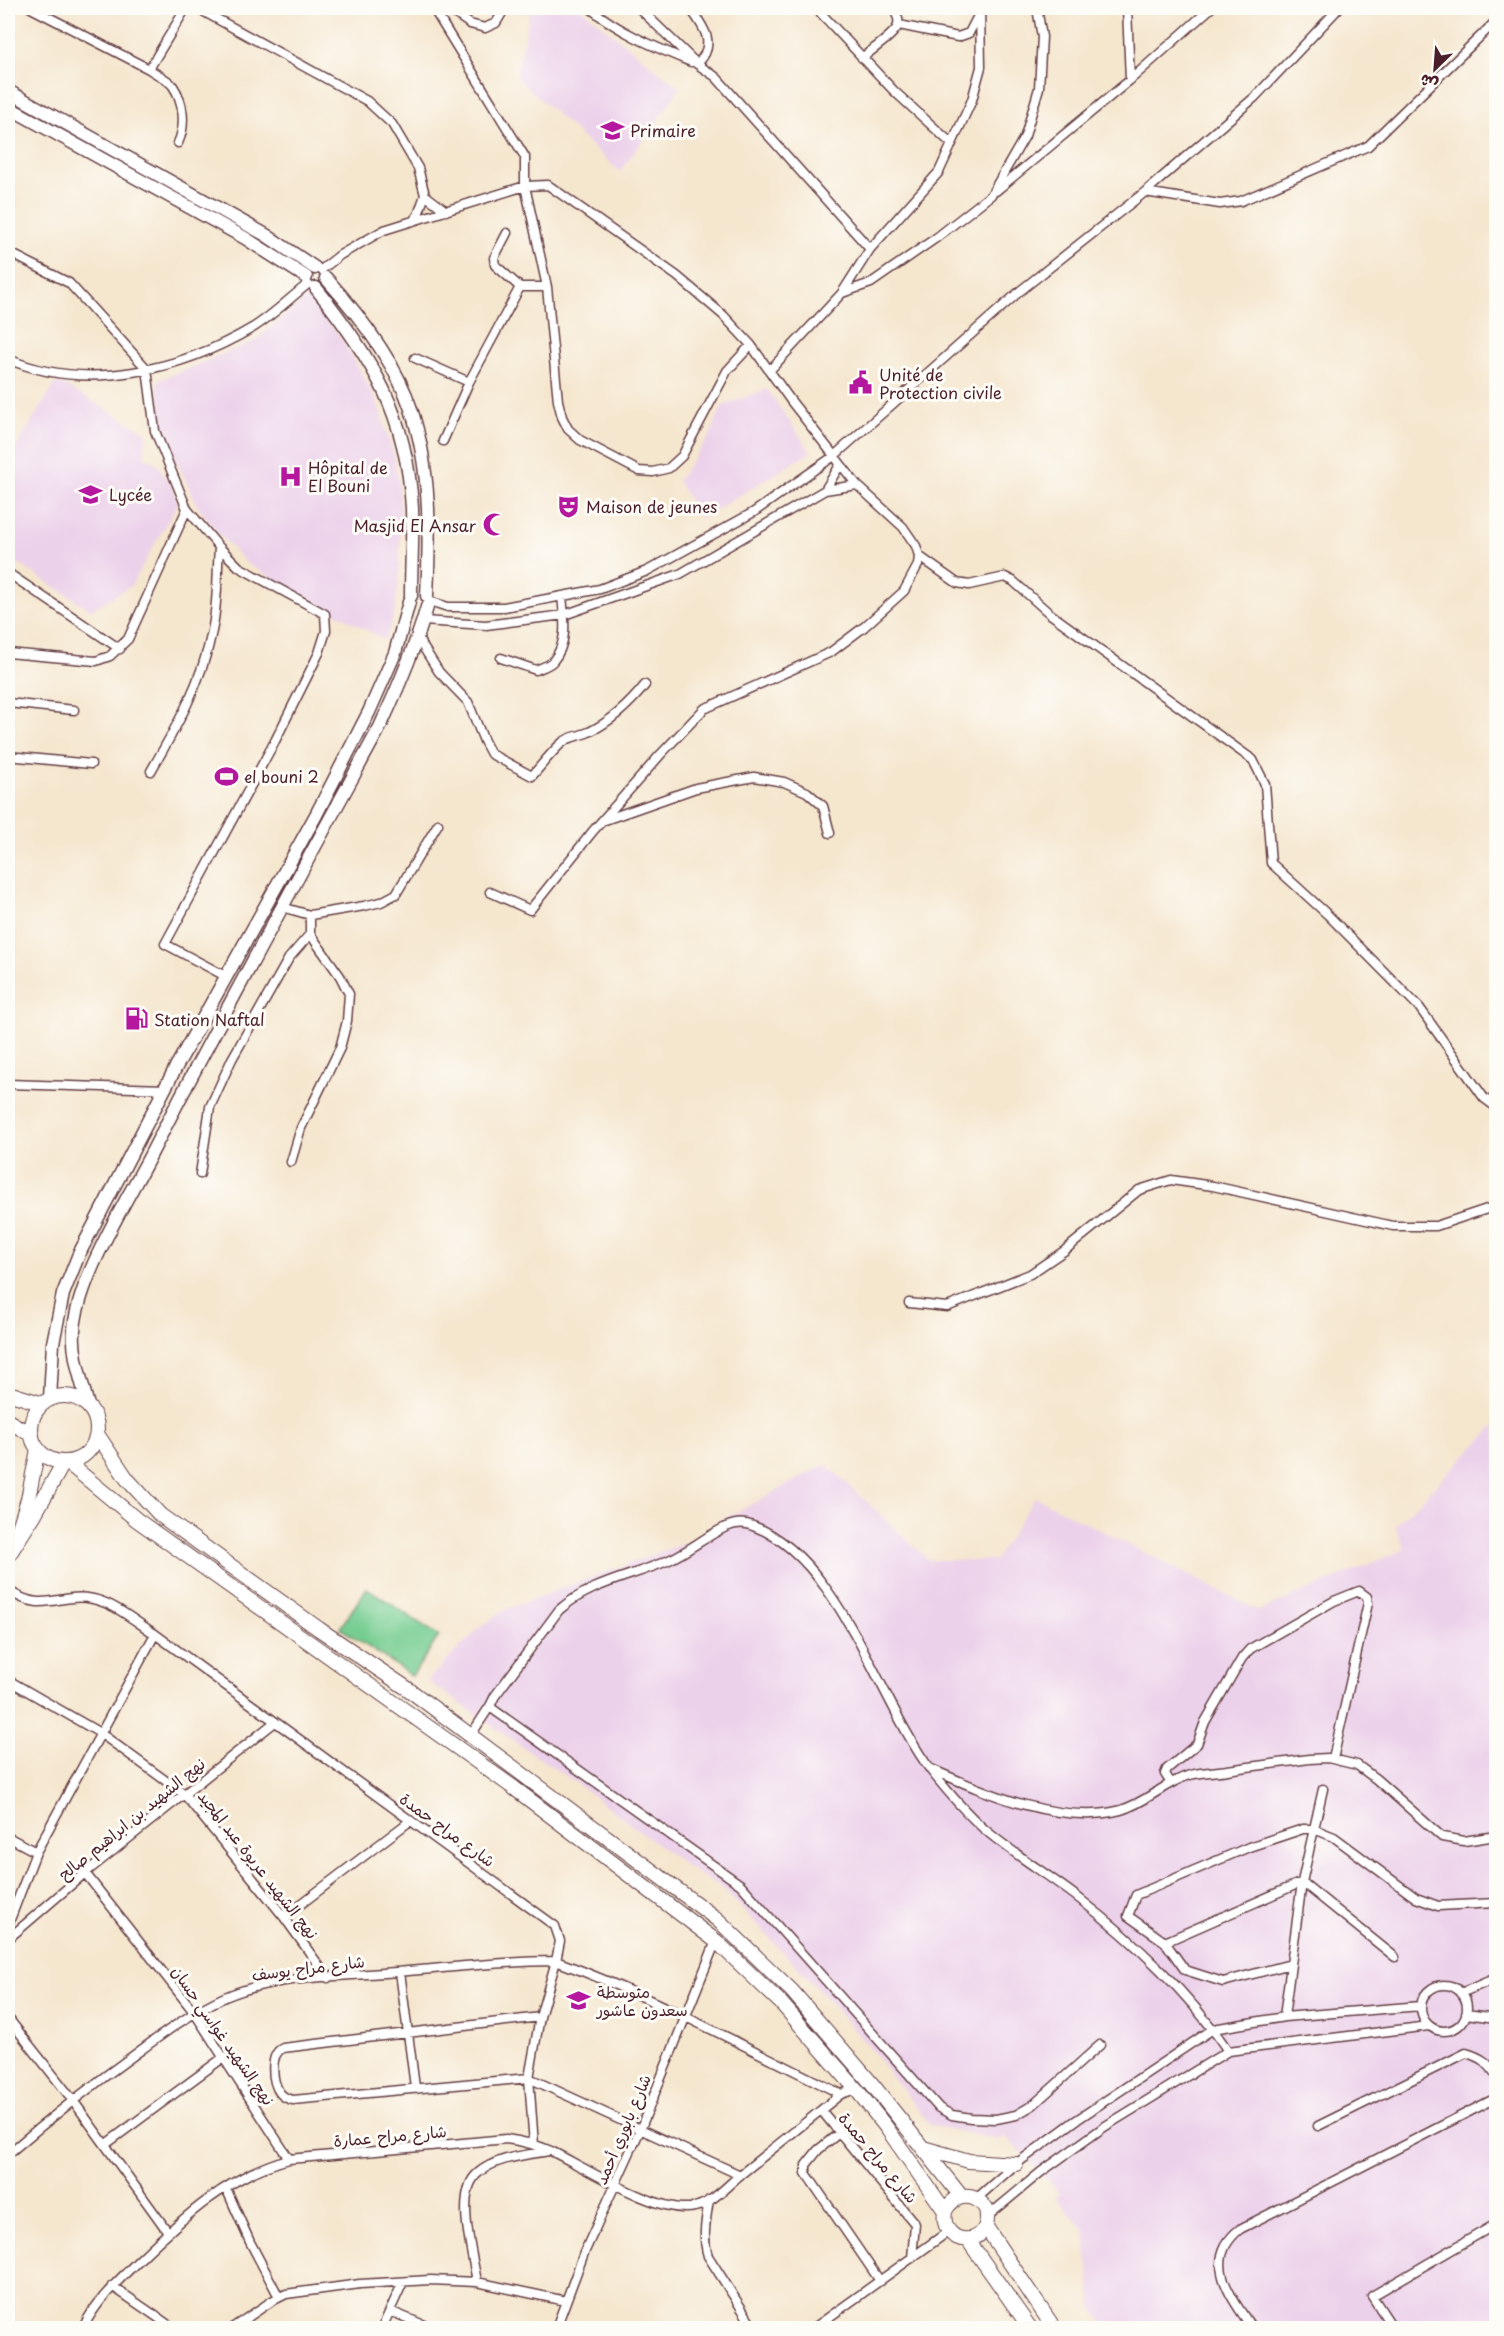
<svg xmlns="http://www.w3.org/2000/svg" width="1504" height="2336" viewBox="0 0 1504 2336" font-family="'Playpen Sans','Playpen Sans Arabic',sans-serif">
  <rect width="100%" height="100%" fill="#fdfcf7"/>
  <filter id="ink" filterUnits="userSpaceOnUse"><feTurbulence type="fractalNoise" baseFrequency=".0167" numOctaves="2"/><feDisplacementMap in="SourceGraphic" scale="12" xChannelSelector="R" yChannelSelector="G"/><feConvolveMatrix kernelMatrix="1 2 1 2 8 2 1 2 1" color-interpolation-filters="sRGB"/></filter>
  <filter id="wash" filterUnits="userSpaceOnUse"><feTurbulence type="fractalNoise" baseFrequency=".008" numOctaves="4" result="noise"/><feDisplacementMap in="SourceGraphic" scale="24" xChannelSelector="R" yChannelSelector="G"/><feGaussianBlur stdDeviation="1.35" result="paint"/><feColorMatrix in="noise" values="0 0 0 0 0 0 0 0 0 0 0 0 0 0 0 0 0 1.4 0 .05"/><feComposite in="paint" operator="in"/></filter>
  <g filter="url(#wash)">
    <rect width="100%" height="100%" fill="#f5e6ce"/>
    <!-- built -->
    <path fill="#ecd1ea" d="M 531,8 L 580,8 L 680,88 L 620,172 L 516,77 Z
      M 307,297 L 343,341 L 356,363 L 377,402 L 394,455 L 399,485 L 401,514 L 399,578 L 395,611 L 385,640 L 247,564 L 218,533 L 197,505 L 163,431 L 157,381 L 255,341 Z
      M 57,381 L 147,433 L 144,456 L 156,463 L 172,486 L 178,503 L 131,586 L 91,610 L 8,557 L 8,460 Z
      M 767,389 L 811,452 L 701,519 L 677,481 L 709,437 L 722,406 Z
      M 1496,1425 L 1496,2328 L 1105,2328 L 1093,2307 L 1084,2229 L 1055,2197 L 1060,2194 L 1005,2136 L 998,2140 L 930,2125 L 873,2052 L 824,1995 L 722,1888 L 690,1869 L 577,1784 L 427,1681 L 478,1629 L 504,1610 L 690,1541 L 711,1526 L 826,1464 L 929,1560 L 995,1560 L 1035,1497 L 1259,1611 L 1405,1549 L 1395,1526 Z"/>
    <!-- pitch -->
    <path fill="#76cd91" stroke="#60765e" stroke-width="1.5" d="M 367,1588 L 439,1636 L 412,1676 L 340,1628 Z"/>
  </g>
  <g filter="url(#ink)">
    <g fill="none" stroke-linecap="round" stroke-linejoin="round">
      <defs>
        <path id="minor" d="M 31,8 L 149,69 L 186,8
          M 197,8 L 367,101 L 392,124 L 418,168 L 425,195 L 418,215 L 413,221
          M 447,8 L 470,24 L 485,28 L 496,23 L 505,8
          M 590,8 C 620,33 655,47 691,62
          M 639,8 L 697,64 L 716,77 L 870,249 L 939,172 L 972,100 L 981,67 L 980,8
          M 690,8 C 703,26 718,44 697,64
          M 816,8 L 894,91 L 952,144
          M 1127,8 L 1130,80
          M 899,25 L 958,37 L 969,33 L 980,12
          M 862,58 C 870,51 896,34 898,25 C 900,19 896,13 892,8
          M 149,69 C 156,74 168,79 173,86 C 184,102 186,126 178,143
          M 996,191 L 1130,80 L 1211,8
          M 1145,192 L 1220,204 L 1241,201 L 1368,146 L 1496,21
          M 425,195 L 446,211
          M 507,233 L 494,258 L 495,265 L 520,287
          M 8,252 L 69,283 L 147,369 L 155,431 L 187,509 L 128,639 L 110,656 L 96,661 L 8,653
          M 321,270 L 340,255 L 384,230 L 525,186 L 525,157 L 433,8
          M 842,293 L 870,249
          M 415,358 L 469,382
          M 8,359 C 87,393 182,370 254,327 C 273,315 290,298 308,284
          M 770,370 L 842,293 L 871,283 L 936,238 L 991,195 L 1025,136 L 1039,88 L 1042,37 L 1037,8
          M 443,441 L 469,382 L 520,287 L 547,287
          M 825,490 L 857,485
          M 187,509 L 219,547 L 239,567 L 325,614 L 326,631 L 319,653 L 275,741 L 165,944 L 227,977
          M 919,556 L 957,583 L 969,585 L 1005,577 L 1013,581 L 1049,613 L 1253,760 L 1265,784 L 1271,863 L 1328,915 L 1419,1007 L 1484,1098 L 1496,1107
          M 8,573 L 120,649
          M 429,601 L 448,607 L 504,607 L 600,589 L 647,571 L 754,512 L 834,456 L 1020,291 L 1145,192 L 1255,97 L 1339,8
          M 423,621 L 486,625 L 564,615 L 680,574 L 825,490 L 840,465
          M 418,639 L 439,672 L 468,702 L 484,741 L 491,754 L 532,776 C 542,765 552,751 563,742 C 571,736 580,736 589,732 C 612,721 629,705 645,685
          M 501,658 L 536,670 C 541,668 550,665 553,661 C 569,642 564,618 562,596
          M 8,703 L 74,710
          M 8,756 L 91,764
          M 151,771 C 177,726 202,682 212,631 C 218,604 217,575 219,547
          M 602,821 L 696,788 L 754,777 L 784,782 L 807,792 L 823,806 L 830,833
          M 490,892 L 530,910 L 593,831 L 661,754 L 704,709 L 831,652 L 864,627 L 904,591 L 918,565 L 919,556 L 916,546 L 903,527 L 857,485 L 791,401 L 751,345 L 723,315 L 677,276 L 548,185 L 525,186 L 547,287 L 558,401 L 562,417 L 568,429 L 580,440 L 639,471 L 653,472 L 669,468 L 682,456 L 727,371 L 751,345
          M 282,907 L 310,915 L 364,906 L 381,902 L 396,894 L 438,824
          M 8,1084 L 165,1089
          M 291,1162 L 301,1128 L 340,1048 L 347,1021 L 349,994 L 340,976 L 310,934 L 310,915
          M 200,1174 L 210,1107 L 232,1059 L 289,958 L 310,934
          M 909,1303 L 947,1307 L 1030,1274 L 1064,1251 L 1139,1190 L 1171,1180 L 1213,1186 L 1393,1226 L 1436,1226 L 1496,1206
          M 8,1590 C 43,1615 59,1592 93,1599 C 116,1604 136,1622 155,1634 L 555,1926 L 560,1941 L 556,1961 C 654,1997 747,2048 841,2094 L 856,2089
          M 8,1680 L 100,1733 L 184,1794 L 284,1917 L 328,1978
          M 471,1735 L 490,1706
          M 931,1769 C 986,1793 1060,1826 1121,1810 C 1146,1803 1165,1782 1190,1775 C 1202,1772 1215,1772 1227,1770 C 1254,1766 1281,1763 1309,1759 L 1328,1758 L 1357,1765 L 1376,1779 L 1442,1837 L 1464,1841 L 1496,1836
          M 1171,1783 L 1165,1774 L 1167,1769 L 1197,1744 L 1205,1722 L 1242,1658 L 1250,1649 L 1334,1601 L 1359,1591 L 1367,1597 L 1368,1603 L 1333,1759
          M 8,1837 L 36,1852
          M 85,1873 L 194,2012 L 289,2159
          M 284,1917 L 410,1821
          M 8,1925 L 36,1852 L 155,1634
          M 8,1939 L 85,1873 L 275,1722
          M 1165,1942 L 1302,1882 L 1395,1957
          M 1291,1964 L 1223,1982 L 1185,1970 L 1165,1942 L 1128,1916 L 1136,1895 L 1249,1847 L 1303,1829 L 1314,1829 L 1334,1837 L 1416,1898 L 1438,1906 L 1496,1903
          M 400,1972 L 415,2087
          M1421 2008a23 23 0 1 1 46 0a23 23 0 1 1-46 0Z
          M 1461,1993 L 1496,1978
          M 1466,2014 L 1496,2018
          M 540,2017 L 283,2048 C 269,2054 272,2082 280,2093 C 283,2097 288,2099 293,2100 L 529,2078 L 740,2175 L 841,2094
          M 1284,2017 L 1302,1882 L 1323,1789
          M 8,2018 L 72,2099 L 168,2232
          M 1100,2045 L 1033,2105 L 1016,2115 L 996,2119 L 971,2118 L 952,2115 L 939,2108 L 741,1885 L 494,1710 L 490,1706 L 495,1696 L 559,1610 C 591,1582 632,1577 669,1560 C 689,1551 706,1536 726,1527 C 735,1523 744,1522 753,1526 C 839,1557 880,1704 932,1772 C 948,1792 964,1811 983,1828 C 1013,1854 1049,1875 1081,1900 C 1134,1941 1191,1995 1228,2051
          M 821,2110 L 915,2224 L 912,2258
          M 1318,2126 L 1466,2053 C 1480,2057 1488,2062 1496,2075
          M 839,2133 L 818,2150 L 806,2165 L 806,2173 L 880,2281
          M 106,2144 L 224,2057
          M 8,2154 C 51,2117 95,2083 141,2050 C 168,2030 194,2011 225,1997 C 275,1975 343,1977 396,1972 C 450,1968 502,1961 556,1961 L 540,2017 L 529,2078 L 534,2145
          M 226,2188 L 250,2242 L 279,2297
          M 976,2199 L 1016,2164 L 1075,2121 L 1213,2029 L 1284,2017 L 1421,2006
          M 709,2200 C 706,2219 702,2237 708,2256 L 754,2328
          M 988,2216 L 1041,2172 L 1104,2127 L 1228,2051 L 1429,2026
          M 477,2282 C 473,2255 454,2193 478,2173 C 497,2157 526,2155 549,2151
          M 112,2286 L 173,2328
          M 390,2311 L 431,2328
          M 83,2328 C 96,2301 117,2282 138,2261 C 181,2219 230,2174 289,2159 L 506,2139 C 522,2141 537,2145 551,2151 C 584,2167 661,2216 695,2207 C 712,2203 727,2186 740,2175
          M 232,2328 L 272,2301 L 286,2294 L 360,2284 L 430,2280 L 477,2282 L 566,2301
          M 382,2328 L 403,2282
          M 556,2328 L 584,2253 L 640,2130 L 716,1941
          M 814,2328 L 949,2231
          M 1252,2328 C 1231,2297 1201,2260 1240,2229 L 1496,2098
          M 1393,2328 L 1372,2296 L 1496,2224"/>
        <path id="secondary" d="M 8,91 L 266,235 L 315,268
          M 8,107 L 245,238 L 306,277
          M 326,278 C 358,314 396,363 411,409 C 431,469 430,533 427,596
          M 316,288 C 373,359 407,415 412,508 C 413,537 411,567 411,596
          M 50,1399 L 53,1343 L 63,1294 L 79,1254 L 176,1067 L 316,815 L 369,712 L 395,653 L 409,602
          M 88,1406 C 82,1381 72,1355 74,1330 C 78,1278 126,1202 150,1156 C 224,1012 302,870 380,727 C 398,688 415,649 427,607"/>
        <path id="primary" d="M 8,1393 L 43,1404
          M31 1429a33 33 0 1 1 66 0a33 33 0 1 1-66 0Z
          M 8,1421 L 32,1435
          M 97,1434 L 127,1479 L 160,1515 L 319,1629 L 408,1689 L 718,1920 L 792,1991 L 872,2084 L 961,2196
          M 67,1462 L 137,1520 L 514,1788 L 716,1941 L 781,2003 L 856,2089 L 886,2127 L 945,2211 C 939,2249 995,2249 986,2209 C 975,2192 955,2193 945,2211
          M 18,1531 L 28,1499 L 38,1449
          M 8,1556 L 33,1517 L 64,1462
          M 923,2148 L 969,2161 L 1016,2164
          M 986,2227 L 1054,2328
          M 968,2240 L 1030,2328"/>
      </defs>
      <!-- minor casing -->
      <use href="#minor" stroke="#643d43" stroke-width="11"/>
      <!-- secondary casing -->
      <use href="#secondary" stroke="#643d43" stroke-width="15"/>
      <!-- primary casing -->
      <use href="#primary" stroke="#643d43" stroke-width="16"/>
      <!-- minor -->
      <use href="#minor" stroke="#fff" stroke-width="8"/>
      <!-- secondary -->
      <use href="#secondary" stroke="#fff" stroke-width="12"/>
      <!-- primary -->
      <use href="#primary" stroke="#fff" stroke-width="14"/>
    </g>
  </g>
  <!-- icons -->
  <defs>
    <symbol id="school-bare" viewBox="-9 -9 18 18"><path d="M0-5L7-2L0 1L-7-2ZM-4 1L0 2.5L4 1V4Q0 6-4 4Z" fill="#b5179e" stroke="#fdfcf7" stroke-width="2.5" paint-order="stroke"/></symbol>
    <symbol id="civic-bare" viewBox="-9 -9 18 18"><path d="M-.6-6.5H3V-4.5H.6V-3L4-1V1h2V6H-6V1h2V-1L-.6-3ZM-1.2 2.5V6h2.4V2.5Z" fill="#b5179e" stroke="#fdfcf7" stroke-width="2.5" paint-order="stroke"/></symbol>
    <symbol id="hospital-bare" viewBox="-9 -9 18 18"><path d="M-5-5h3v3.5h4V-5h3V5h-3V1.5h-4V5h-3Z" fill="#b5179e" stroke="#fdfcf7" stroke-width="2.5" paint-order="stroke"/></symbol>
    <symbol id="theatre-bare" viewBox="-9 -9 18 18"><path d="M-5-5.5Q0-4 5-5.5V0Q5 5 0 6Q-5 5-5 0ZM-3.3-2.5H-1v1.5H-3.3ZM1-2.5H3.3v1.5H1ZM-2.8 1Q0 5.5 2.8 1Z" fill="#b5179e" stroke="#fdfcf7" stroke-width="2.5" paint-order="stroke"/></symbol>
    <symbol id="mosque-bare" viewBox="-9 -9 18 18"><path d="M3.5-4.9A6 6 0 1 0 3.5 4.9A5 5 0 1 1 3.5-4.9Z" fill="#b5179e" stroke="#fdfcf7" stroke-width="2.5" paint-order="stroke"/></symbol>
    <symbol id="stadium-bare" viewBox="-9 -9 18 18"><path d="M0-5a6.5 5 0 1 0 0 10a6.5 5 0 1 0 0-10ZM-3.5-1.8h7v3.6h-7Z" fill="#b5179e" stroke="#fdfcf7" stroke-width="2.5" paint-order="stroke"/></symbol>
    <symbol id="fuel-bare" viewBox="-9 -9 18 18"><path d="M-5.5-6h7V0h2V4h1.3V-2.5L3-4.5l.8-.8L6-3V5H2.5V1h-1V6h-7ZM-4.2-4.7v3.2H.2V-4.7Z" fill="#b5179e" stroke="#fdfcf7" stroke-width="2.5" paint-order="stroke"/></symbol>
  </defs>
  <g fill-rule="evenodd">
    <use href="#school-bare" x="596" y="114" width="33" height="33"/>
    <use href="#civic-bare" x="844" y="366" width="33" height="33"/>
    <use href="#hospital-bare" x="274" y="460" width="33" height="33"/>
    <use href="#school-bare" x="74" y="478" width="33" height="33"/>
    <use href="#theatre-bare" x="552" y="490" width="33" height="33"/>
    <use href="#mosque-bare" x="478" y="508" width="33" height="33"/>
    <use href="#stadium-bare" x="210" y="760" width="33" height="33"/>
    <use href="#fuel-bare" x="120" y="1002" width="33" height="33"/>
    <use href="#school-bare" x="562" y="1984" width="33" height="33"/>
  </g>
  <g text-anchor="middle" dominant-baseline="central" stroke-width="6" stroke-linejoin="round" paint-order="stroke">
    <!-- poi labels -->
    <g font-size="16" fill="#4a1f2b" stroke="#fdfcf7" text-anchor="start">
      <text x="630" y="130">Primaire</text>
      <text x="879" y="374">Unité de<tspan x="879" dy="18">Protection civile</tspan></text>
      <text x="308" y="467">Hôpital de<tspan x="308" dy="18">El Bouni</tspan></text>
      <text x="109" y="494">Lycée</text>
      <text x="586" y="506">Maison de jeunes</text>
      <text x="476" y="525" text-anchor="end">Masjid El Ansar</text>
      <text x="244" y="776">el bouni 2</text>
      <text x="154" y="1019">Station Naftal</text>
      <text x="597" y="1991">متوسطة<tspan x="597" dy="18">سعدون عاشور</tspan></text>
    </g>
    <!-- street labels -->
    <g font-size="16" fill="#4a1f2b" stroke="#fdfcf7">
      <text transform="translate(131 1818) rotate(-39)">نهج الشهيد بن ابراهيم صالح</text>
      <text transform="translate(448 1829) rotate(36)">شارع مراح حمدة</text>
      <text transform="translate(259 1864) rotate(52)">نهج الشهيد عريوة عبد المجيد</text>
      <text transform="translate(308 1967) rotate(-7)">شارع مراح يوسف</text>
      <text transform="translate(224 2035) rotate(55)">نهج الشهيد غواسي حسان</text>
      <text transform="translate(622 2129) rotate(-67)">شارع بابوري أحمد</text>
      <text transform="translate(390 2135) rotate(-5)">شارع مراح عمارة</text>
      <text transform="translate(879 2157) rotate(50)">شارع مراح حمدة</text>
    </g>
  </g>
  <!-- margin -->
  <rect width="1504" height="2336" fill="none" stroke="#fdfcf7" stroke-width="30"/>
  <!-- north arrow -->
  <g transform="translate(1435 69) rotate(205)" stroke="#fdfcf7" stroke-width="4.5" paint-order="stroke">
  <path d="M0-4.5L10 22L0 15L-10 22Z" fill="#4a1f2b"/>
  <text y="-9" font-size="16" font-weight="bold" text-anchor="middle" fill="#4a1f2b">ش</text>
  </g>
</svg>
